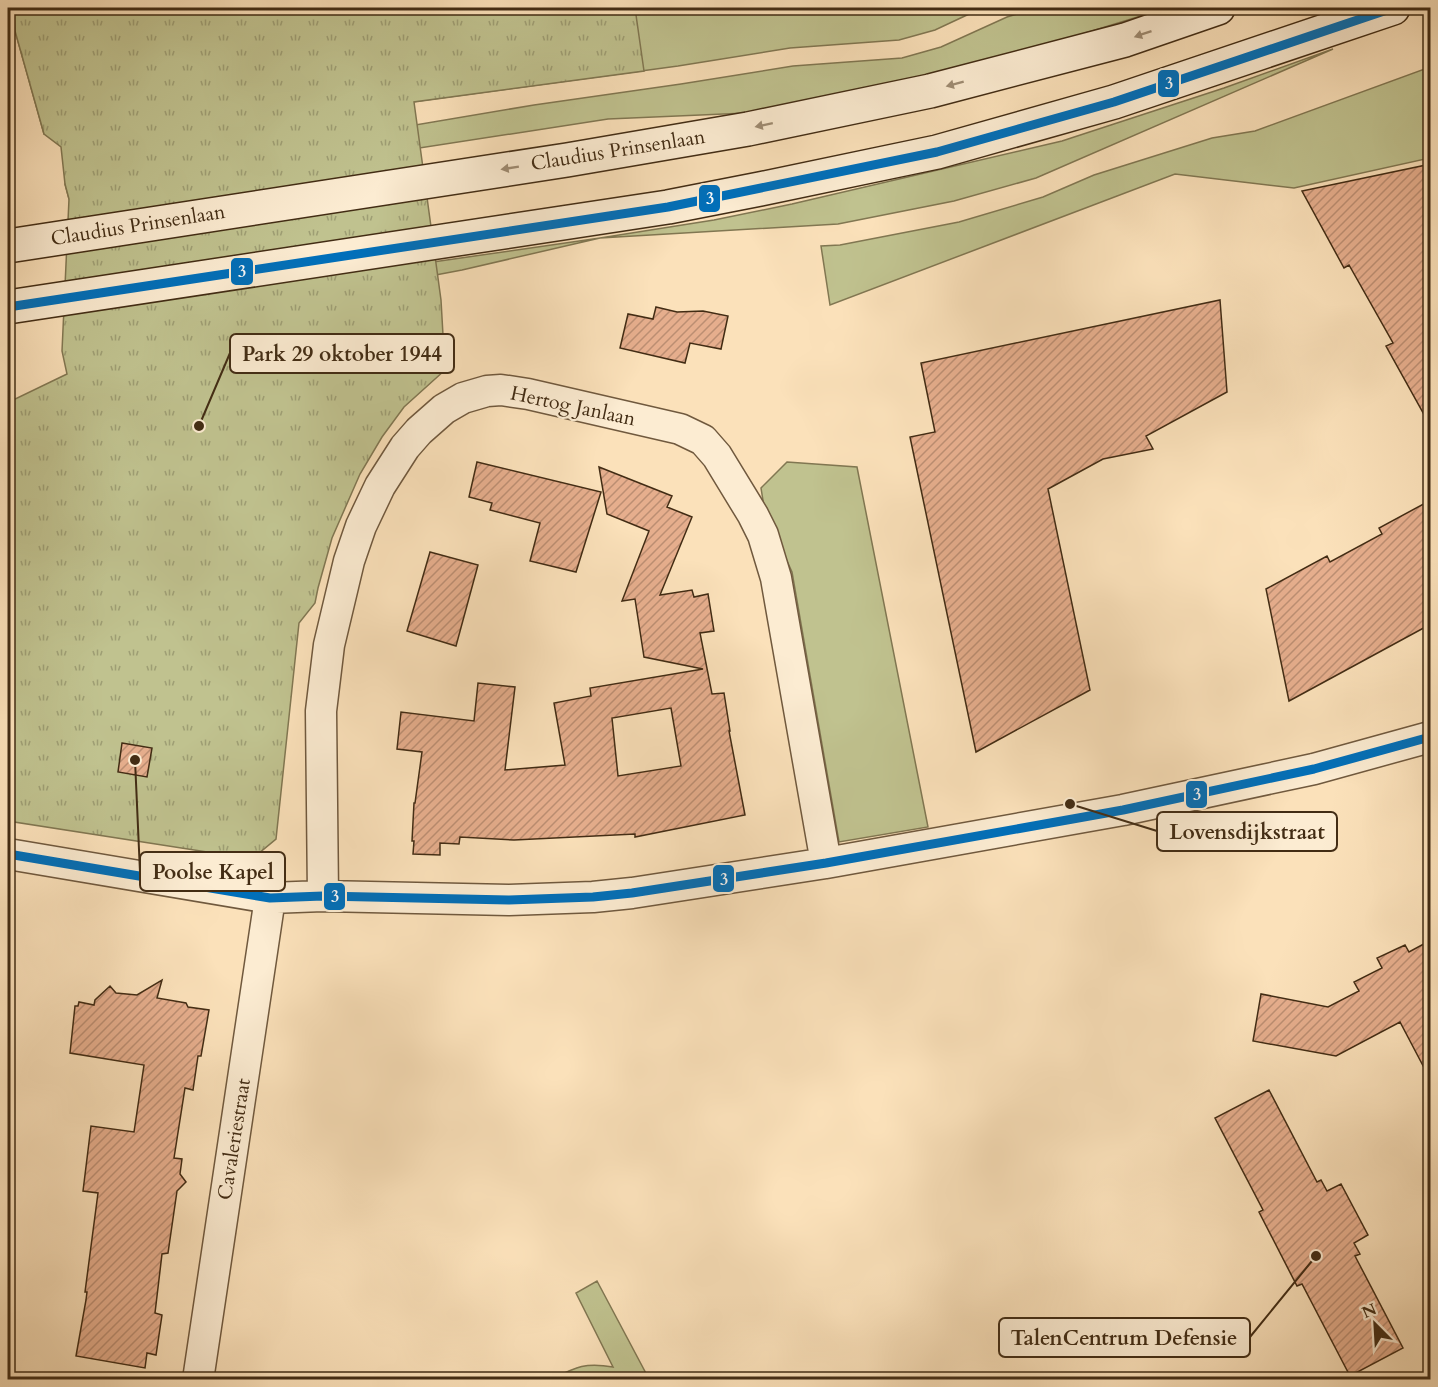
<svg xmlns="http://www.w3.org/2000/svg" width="1438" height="1387" viewBox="0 0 1438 1387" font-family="Cardo,serif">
  <defs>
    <pattern id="park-tufts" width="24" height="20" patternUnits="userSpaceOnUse" patternTransform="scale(1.5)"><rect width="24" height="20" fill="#c0c28f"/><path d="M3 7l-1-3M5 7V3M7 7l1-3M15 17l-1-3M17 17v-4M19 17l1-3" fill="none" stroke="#9e9e74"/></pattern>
    <pattern id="building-hatch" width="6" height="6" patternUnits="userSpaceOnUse" patternTransform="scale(1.5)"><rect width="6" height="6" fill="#e6ae8d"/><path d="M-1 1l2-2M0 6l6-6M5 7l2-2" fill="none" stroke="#bc8e72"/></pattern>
  </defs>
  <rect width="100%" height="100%" fill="#fbe1ba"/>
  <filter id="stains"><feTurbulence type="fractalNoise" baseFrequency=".00333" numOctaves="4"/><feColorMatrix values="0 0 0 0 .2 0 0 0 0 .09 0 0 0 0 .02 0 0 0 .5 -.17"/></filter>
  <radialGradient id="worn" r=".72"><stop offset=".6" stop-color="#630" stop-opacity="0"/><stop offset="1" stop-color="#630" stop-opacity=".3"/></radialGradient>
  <!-- green -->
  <path fill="#c0c28f" stroke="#817752" stroke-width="1.5" d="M 14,8 L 982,8 L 935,30 L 899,40 L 790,48 L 678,66 L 263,122 L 44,134 L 15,31 Z
    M 1038,8 L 1167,8 L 1030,50 L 771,112 L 608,119 L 89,199 L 69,199 L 65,184 L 534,105 L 681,84 L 793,66 L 902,58 L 941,47 L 1007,17 Z
    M 1333,49 L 1036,178 L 954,201 L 838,224 L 600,238 L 462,270 L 298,301 L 64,315 L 600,238 L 714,220 L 792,204 L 1062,141 L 1224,88 Z
    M 1430,67 L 1430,158 L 1294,188 L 1175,174 L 830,305 L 821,246 L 840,245 L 959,222 L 1043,197 L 1094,175 L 1212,138 L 1255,131 Z
    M 787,462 L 857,467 L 928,827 L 839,842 L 792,572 L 765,513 L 761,488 Z
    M 597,1281 L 649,1379 L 552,1379 C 576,1367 585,1362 613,1367 L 576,1293 Z"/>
  <!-- park -->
  <path fill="url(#park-tufts)" stroke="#817752" stroke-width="1.5" d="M 14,8 L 635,8 L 644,71 L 414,102 L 441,300 L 445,370 L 404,407 L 382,437 L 360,474 L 332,538 L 318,588 L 315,603 L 299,623 L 276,839 L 252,859 L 8,821 L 8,415 L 13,400 L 67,374 L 62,351 L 69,199 L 65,184 L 61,147 L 44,134 L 15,31 Z"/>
  <!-- building -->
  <path fill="url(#building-hatch)" stroke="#422c14" stroke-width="1.5" fill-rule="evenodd" d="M 1431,164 L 1431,427 L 1386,346 L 1393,343 L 1349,265 L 1344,268 L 1302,191 Z
    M 1220,300 L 1227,392 L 1146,436 L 1153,449 L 1103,459 L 1048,489 L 1090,690 L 976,752 L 910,437 L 935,432 L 921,363 Z
    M 656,307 L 677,312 L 703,311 L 728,316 L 721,349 L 690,343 L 685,363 L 620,348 L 628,314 L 653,319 Z
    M 477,462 L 601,492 L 576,572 L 530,561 L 540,523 L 490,510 L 492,503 L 469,497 Z
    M 599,467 L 672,496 L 667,507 L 692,517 L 660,595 L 692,590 L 694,597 L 708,594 L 714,631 L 700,633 L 712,694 L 724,693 L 730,731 L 729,731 L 745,815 L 635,837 L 635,834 L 514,840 L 460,837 L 459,844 L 440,843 L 440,855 L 413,854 L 414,841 L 412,841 L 414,803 L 415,803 L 422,752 L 397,749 L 401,712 L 474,721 L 478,683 L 515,687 L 505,770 L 565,765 L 554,703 L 591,696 L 590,688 L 703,669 L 644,657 L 635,599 L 622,601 L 649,531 L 607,514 ZM 671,708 L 681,766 L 618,776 L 612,718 Z
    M 1431,500 L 1431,624 L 1289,701 L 1266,589 L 1327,556 L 1330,562 L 1382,534 L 1379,528 Z
    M 430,552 L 478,565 L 456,646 L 407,631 Z
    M 122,743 L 152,748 L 147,777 L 118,772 Z
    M 1431,940 L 1431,1081 L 1400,1022 L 1336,1056 L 1253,1041 L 1261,994 L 1328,1007 L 1359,991 L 1354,982 L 1382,968 L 1377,958 L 1405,945 L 1409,952 Z
    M 162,980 L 157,998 L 186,1003 L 188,1007 L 209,1010 L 201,1056 L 198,1056 L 193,1090 L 185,1088 L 174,1158 L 182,1159 L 180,1174 L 186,1182 L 177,1191 L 168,1253 L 162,1254 L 155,1313 L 162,1315 L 156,1355 L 147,1353 L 145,1368 L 76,1356 L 86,1300 L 87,1292 L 85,1292 L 98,1193 L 83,1191 L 91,1126 L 134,1132 L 144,1065 L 70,1053 L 75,1006 L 78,1006 L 79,1002 L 94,1005 L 95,1000 L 110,986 L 116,993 L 137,995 Z
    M 1269,1090 L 1317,1182 L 1321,1180 L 1327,1191 L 1341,1184 L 1368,1235 L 1354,1243 L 1360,1254 L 1355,1256 L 1403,1348 L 1350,1376 L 1302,1284 L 1297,1286 L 1259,1212 L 1263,1210 L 1215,1118 Z"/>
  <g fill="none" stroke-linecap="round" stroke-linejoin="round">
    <defs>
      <path id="minor" d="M 8,854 L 270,898 L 323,896 L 509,900 L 593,897 L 632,893 L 826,863 L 1123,810 L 1314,769 L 1430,737
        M 323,896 L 321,711 L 329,645 L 349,561 L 361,526 L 380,486 L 405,447 L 419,431 L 444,409 L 463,398 L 487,391 L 501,390 L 528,394 L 680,429 L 703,440 L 717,456 L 753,515 L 763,535 L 776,578 L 826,863
        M 198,1380 L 270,898"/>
      <path id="secondary" d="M 8,246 L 567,160 L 748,129 L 930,91 L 1125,40 L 1218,8
        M 8,307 L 668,207 L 760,189 L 937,152 L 1114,102 L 1393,8"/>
    </defs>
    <!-- minor casing -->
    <use href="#minor" stroke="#70593e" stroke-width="33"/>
    <!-- secondary casing -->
    <use href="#secondary" stroke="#422c14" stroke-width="36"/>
    <!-- minor -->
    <use href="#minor" stroke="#fcecd2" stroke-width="30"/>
    <!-- secondary -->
    <use href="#secondary" stroke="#fcecd2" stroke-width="33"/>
    <defs>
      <path id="bus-1" d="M 8,307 L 668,207 L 937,152 L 1114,102 L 1393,8
        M 8,854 L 270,898 L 323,896 L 509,900 L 593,897 L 632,893 L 826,863 L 1123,810 L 1314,769 L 1430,737"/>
    </defs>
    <!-- bus-1 casing -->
    <use href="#bus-1" stroke="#fcecd2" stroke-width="14"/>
    <!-- bus-1 -->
    <use href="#bus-1" stroke="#006fba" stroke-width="9"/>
  </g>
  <!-- one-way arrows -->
  <defs><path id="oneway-solid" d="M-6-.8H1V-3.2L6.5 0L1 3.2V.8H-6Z" transform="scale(1.5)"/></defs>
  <g fill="#9f8c73">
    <use href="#oneway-solid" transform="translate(1143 34) rotate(161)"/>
    <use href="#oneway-solid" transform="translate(955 84) rotate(165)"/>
    <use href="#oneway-solid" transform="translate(764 125) rotate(168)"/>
    <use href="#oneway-solid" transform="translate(510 168) rotate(171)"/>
  </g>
  <g text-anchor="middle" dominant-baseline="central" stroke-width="4.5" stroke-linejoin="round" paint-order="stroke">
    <!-- street labels -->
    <g font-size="20" fill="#422c14" stroke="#fcecd2">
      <text transform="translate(618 150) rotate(-9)">Claudius Prinsenlaan</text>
      <text transform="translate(138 225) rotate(-9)">Claudius Prinsenlaan</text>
      <text transform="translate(573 406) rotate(12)">Hertog Janlaan</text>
      <text transform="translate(234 1139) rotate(-81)">Cavaleriestraat</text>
    </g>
  </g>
  <!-- callouts -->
  <path fill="none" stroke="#422c14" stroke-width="2" d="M199 426L230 353M1070 804L1157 831M135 760L140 872M1316 1256L1250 1337"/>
  <g fill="#422c14" stroke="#fcecd2" stroke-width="2">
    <circle cx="199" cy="426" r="6"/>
    <circle cx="1070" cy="804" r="6"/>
    <circle cx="135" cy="760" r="6"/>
    <circle cx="1316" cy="1256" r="6"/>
  </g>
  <g fill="#fcecd2" stroke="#422c14" stroke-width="2">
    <rect x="230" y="334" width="224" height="39" rx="6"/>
    <rect x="1157" y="812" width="180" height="39" rx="6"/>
    <rect x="140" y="852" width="145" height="39" rx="6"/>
    <rect x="999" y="1318" width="251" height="39" rx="6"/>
  </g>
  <g font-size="21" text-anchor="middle" font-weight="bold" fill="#422c14">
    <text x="342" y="361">Park 29 oktober 1944</text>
    <text x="1247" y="839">Lovensdijkstraat</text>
    <text x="213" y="879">Poolse Kapel</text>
    <text x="1124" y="1345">TalenCentrum Defensie</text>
  </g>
  <g stroke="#fcecd2" stroke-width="2">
    <rect x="1157" y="69" width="23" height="29" rx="6" fill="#006fba"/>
    <rect x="698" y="184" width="23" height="29" rx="6" fill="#006fba"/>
    <rect x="230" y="257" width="24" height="29" rx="6" fill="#006fba"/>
    <rect x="1185" y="780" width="23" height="29" rx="6" fill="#006fba"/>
    <rect x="712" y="864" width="23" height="29" rx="6" fill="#006fba"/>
    <rect x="323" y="882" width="23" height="29" rx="6" fill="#006fba"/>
  </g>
  <g font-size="16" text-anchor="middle" font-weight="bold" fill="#fff">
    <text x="1169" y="89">3</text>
    <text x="710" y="204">3</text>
    <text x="242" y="277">3</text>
    <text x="1197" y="800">3</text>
    <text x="724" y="885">3</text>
    <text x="335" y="902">3</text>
  </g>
  <!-- margin -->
  <rect width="1438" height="1387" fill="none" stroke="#fbe1ba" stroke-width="30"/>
  <rect x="9" y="9" width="1420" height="1369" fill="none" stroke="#422c14" stroke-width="3"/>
  <rect x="15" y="15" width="1408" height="1357" fill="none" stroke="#422c14" stroke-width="1.5"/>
  <!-- north arrow -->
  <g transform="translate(1375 1324) rotate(336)" stroke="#fcecd2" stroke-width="4.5" paint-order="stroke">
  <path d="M0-4.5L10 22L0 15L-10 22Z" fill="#422c14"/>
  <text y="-9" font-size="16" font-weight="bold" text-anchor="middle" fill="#422c14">N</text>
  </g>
  <rect width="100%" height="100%" filter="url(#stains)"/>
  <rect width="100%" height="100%" fill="url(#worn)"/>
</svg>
